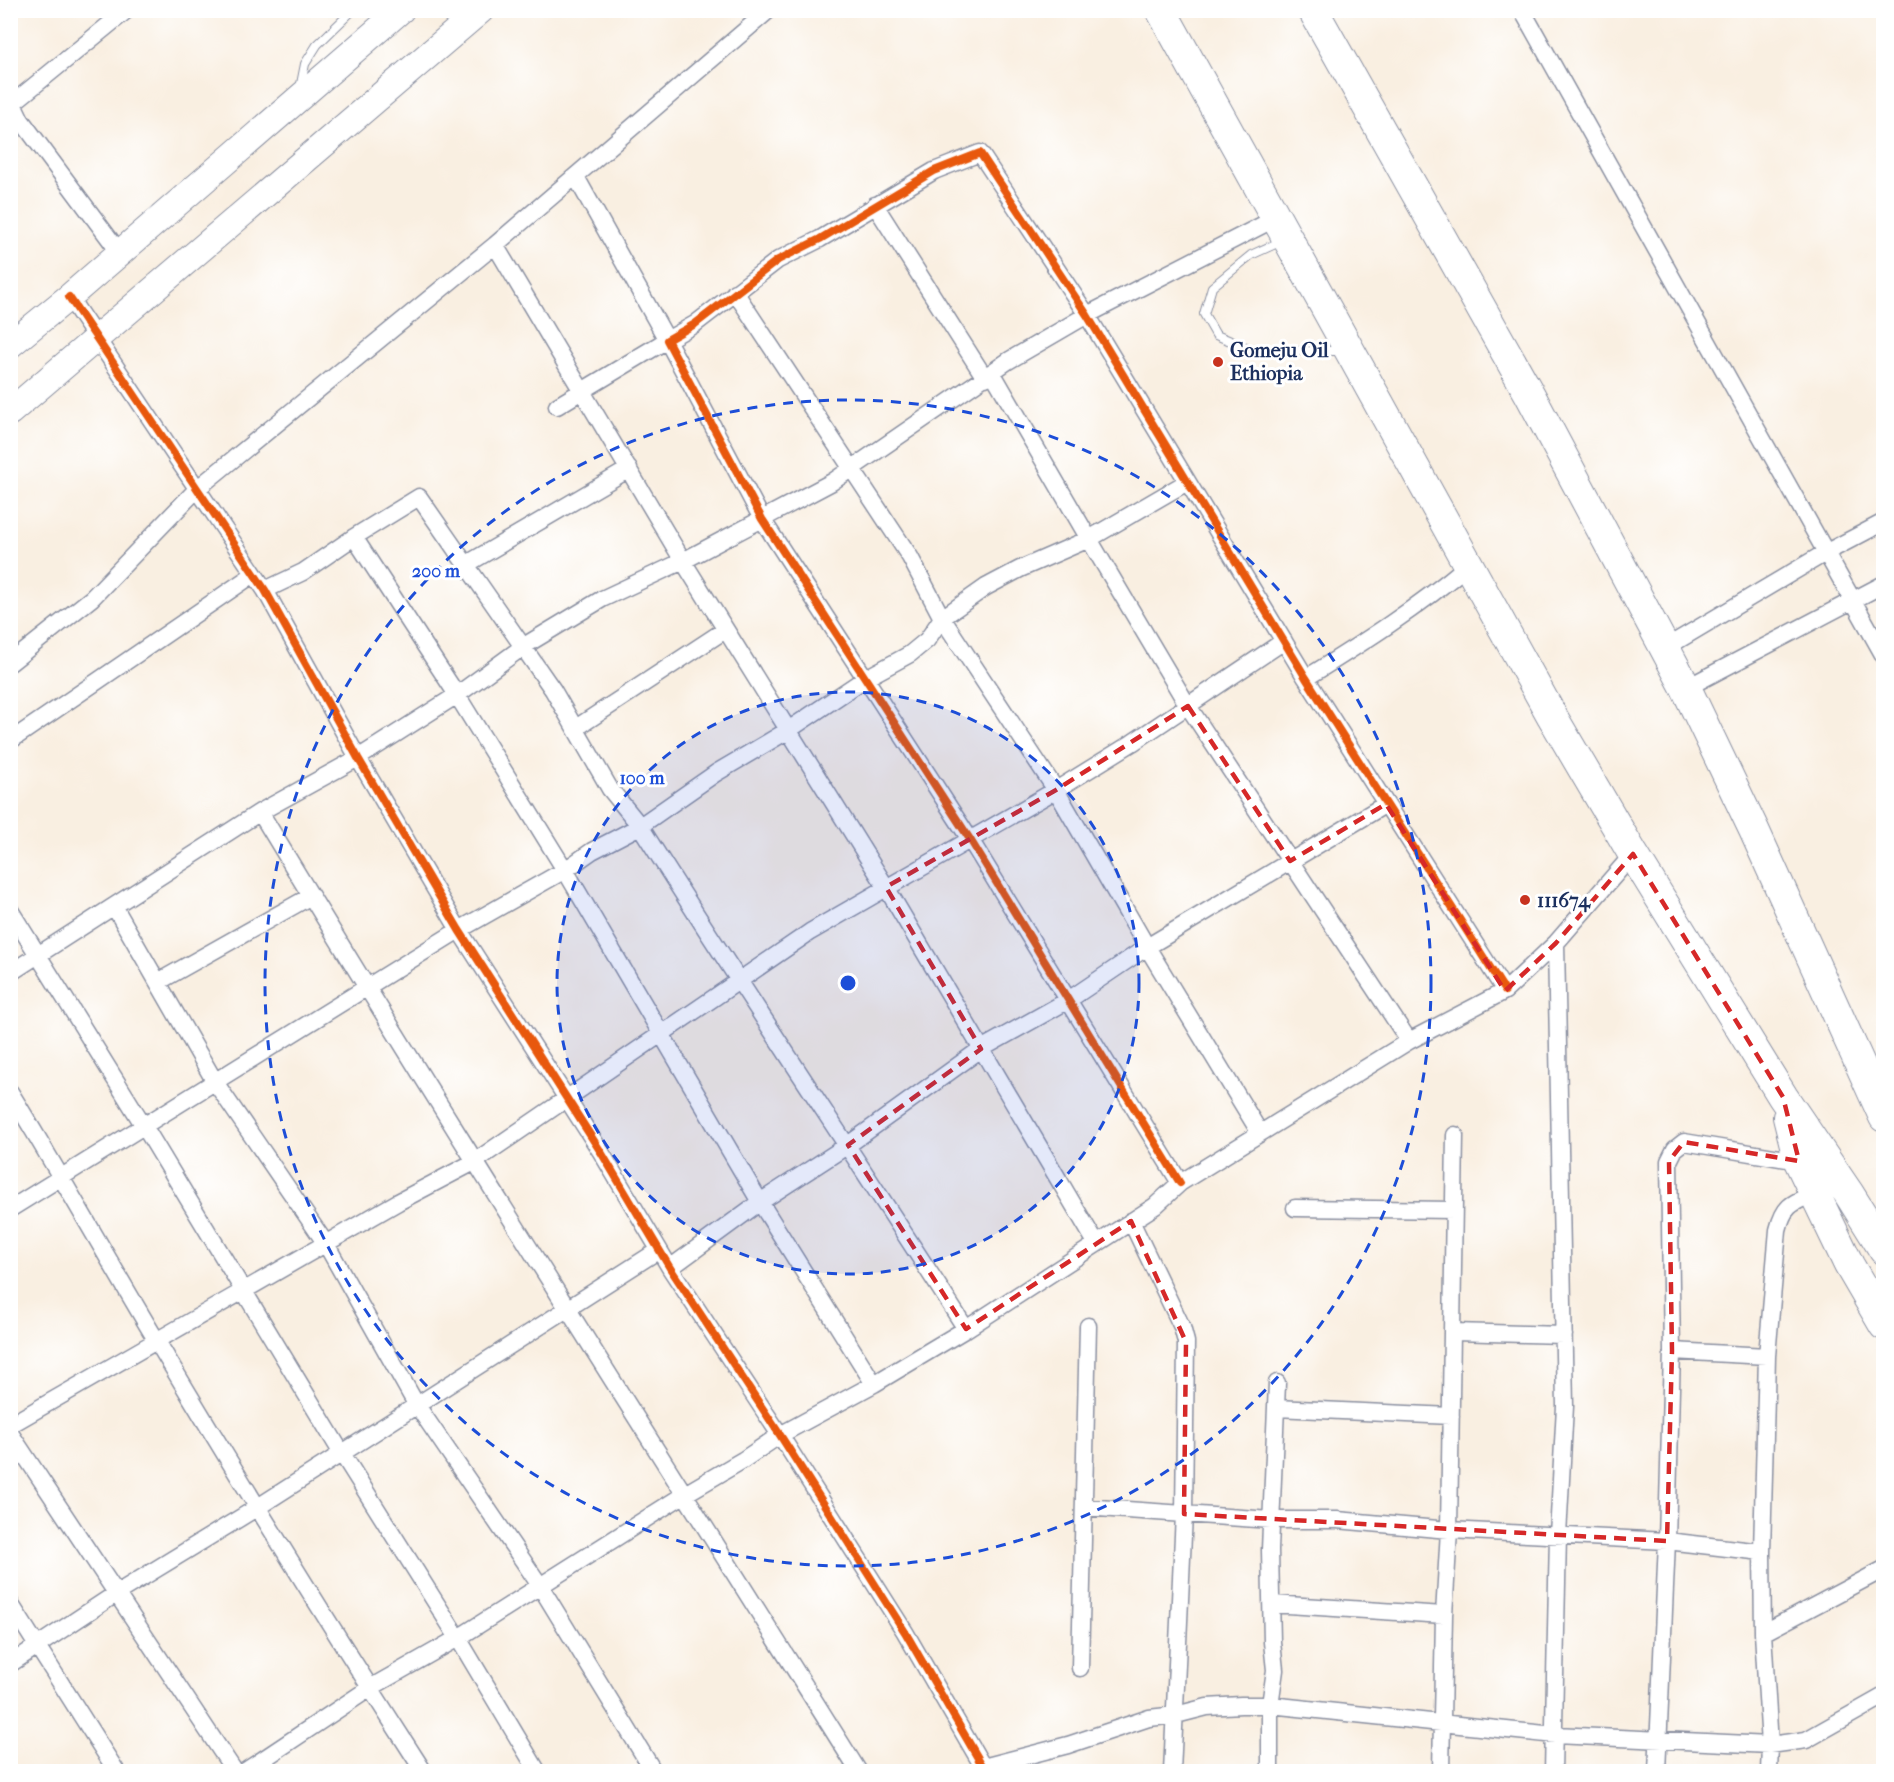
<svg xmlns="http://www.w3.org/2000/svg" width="1894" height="1782" viewBox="0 0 1894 1782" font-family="'IM FELL French Canon',serif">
  <rect width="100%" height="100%" fill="#fff"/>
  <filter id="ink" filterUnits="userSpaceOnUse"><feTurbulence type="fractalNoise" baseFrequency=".0167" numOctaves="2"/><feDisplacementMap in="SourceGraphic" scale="12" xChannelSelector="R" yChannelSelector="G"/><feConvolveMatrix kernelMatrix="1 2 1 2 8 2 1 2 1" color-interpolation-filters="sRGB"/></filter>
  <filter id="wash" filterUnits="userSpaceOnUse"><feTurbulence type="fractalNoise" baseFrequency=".008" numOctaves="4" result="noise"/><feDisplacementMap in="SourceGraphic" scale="24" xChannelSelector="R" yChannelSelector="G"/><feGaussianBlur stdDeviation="1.35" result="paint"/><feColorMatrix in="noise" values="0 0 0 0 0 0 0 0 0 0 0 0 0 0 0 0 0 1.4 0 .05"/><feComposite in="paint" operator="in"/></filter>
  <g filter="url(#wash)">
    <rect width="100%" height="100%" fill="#f9efe1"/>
  </g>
  <g filter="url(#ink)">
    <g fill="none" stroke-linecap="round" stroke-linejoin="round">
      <defs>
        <path id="lane" d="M 300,89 L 305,64 L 317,45 L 353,10
          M 1284,240 L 1251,255 L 1212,287 L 1204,314 L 1216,335 L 1255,351 L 1343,351"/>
        <path id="street" d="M 1522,10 L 1884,656
          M 10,97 L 21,120 L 120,253
          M 13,103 L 127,10
          M 875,205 L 985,378
          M 495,245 L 683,561 L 886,887 L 1096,1243
          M 735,292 L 910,557 L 942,618 L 927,640 L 910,654 L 866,678 L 787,731 L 716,773 L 640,826 C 746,995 858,1160 966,1329
          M 69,297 L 265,590 L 358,758 L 459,930 L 601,1152 L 670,1268 L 780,1435 L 905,1632 L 986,1772
          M 992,372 L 1089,539 L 1188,706 L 1409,1041
          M 557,406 L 667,340 L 576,177
          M 1187,482 L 1089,539 L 1020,569 L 986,587 L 942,618 L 1056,790 L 1147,947 L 1260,1133
          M 354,537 L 457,695 L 565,870 L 760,1202 L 874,1384
          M 467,564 L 629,469
          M 1665,648 L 1825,553 L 1884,522
          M 10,663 L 92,598 L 198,488 L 495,245 L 769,10
          M 1306,678 C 1364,642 1416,609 1468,565
          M 1686,688 L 1884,584
          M 576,728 L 725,630
          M 10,741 L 254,574
          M 260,812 C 455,1135 659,1452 859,1772
          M 114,906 L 215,1082 L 326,1244 L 416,1404 L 539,1584 L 654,1772
          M 10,910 L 144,1126 L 341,1452 L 458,1638 L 538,1772
          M 10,973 L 260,812 L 358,758 L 457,695 L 524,646 L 602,599 L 683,561 L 832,482 L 1008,361 L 1087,315 L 1276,218
          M 158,982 L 311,896
          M 10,1092 C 61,1175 108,1260 158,1343 C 244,1487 333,1631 424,1772
          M 1180,1183 L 971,841 L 762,519 L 667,340 L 695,324 L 778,260 L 820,239 L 934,171 L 980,153 L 1087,315 L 1306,678 L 1505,991
          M 1295,1208 L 1454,1210
          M 10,1209 L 459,930 L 565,870 L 592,851 L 640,826 L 610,789 L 553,690 L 419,497 L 354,537 L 303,572 L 265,590
          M 1131,1221 L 1182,1327 L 1186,1342 L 1184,1514 L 1271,1520 L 1337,1520 L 1449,1530 L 1667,1541 L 1762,1552
          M 670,1268 L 760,1202 L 848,1145 L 981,1049 L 1067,1001 L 1147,947 L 1386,804
          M 1454,1332 L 1564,1335
          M 1672,1351 L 1767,1356
          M 1276,1408 L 1451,1416
          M 10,1425 L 398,1202 L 474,1162 L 810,932 L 1056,790 L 1132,743 L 1284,641
          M 10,1433 L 235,1772
          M 1084,1507 L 1184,1514 L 1172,1772
          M 10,1603 L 117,1772
          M 1272,1604 L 1444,1615
          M 1763,1633 L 1884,1569
          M 10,1664 L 117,1593 L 258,1507 L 659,1250
          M 1080,1668 L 1088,1326
          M 983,1767 L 1068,1745 L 1149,1718 L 1176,1715 L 1207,1707 L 1241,1705 L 1270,1705 L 1555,1735 L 1770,1745 L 1806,1740 L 1884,1696
          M 244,1772 L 370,1688 L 458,1638 L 685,1494 L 743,1460 L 780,1435 L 874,1384 L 966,1329 L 1155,1206 L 1180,1183 L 1409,1041 L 1505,991 L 1556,943 L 1633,854
          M 1270,1772 L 1270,1705 L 1275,1670 L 1272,1642 L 1270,1550 L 1277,1383
          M 1441,1772 L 1444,1615 L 1449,1530 L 1455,1135
          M 1553,1772 L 1558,1535 L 1565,1406 L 1556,943
          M 1657,1772 L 1667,1541 L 1672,1351 L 1669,1161 L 1675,1149 L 1684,1142 L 1799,1161
          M 1769,1772 L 1770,1745 L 1763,1633 L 1762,1552 L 1767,1356 L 1778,1230 C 1784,1205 1792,1203 1815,1193"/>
        <path id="primary" d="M 10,345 L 69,297 L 401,10
          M 10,412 L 481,10"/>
        <path id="highway" d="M 1161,10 L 1552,716 L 1633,854 L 1783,1097 L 1849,1194 L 1884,1250
          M 1313,10 L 1530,395 L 1686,688 L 1754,830 L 1884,1117
          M 1788,1117 L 1799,1161 L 1849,1265 L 1884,1325"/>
      </defs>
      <!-- lane casing -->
      <use href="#lane" stroke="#8a8fa0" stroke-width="10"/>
      <!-- street casing -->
      <use href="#street" stroke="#8a8fa0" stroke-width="19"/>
      <!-- primary casing -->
      <use href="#primary" stroke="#8a8fa0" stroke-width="28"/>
      <!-- highway casing -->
      <use href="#highway" stroke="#8a8fa0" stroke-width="32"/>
      <!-- lane -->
      <use href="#lane" stroke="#fff" stroke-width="8"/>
      <!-- street -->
      <use href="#street" stroke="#fff" stroke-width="16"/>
      <!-- primary -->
      <use href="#primary" stroke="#fff" stroke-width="26"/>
      <!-- highway -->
      <use href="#highway" stroke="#fff" stroke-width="30"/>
      <defs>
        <path id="cycleway" d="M 69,297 L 265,590 L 358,758 L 459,930 L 601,1152 L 670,1268 L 780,1435 L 905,1632 L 986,1772
          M 1180,1183 L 971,841 L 762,519 L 667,340 L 695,324 L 778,260 L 820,239 L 934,171 L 980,153 L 1087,315 L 1306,678 L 1505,991"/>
      </defs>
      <!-- cycleway casing -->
      <use href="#cycleway" stroke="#fff" stroke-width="11"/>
      <!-- cycleway -->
      <use href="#cycleway" stroke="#e8590c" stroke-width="8"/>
    </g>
  </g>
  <!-- marked area -->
  <path fill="none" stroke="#d62828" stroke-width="4.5" stroke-dasharray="12 8" stroke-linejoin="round" d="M 1188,706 L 1290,861 L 1386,804 L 1505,991 L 1556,943 L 1633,854 L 1783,1097 L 1799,1161 L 1684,1142 L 1669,1161 L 1672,1351 L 1667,1541 L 1184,1514 L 1186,1342 L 1131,1221 L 966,1329 L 848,1145 L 981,1049 L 886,887 L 1056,790 Z"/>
  <!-- distance rings -->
  <circle cx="848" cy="983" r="291" fill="#1d4ed8" fill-opacity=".12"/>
  <g fill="none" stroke="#1d4ed8" stroke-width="3" stroke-dasharray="10 8">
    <circle cx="848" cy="983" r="291"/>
    <circle cx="848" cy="983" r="583"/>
  </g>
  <!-- markers -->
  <g fill="#c8321e" stroke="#fff" stroke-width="2">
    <circle cx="1218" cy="362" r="6"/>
    <circle cx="1525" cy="900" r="6"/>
  </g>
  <g text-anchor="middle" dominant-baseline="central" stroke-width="6" stroke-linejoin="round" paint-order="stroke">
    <!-- poi labels -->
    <g font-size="20" font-weight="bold" fill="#1b2f5e" stroke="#fff" text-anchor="start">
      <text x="1230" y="350">Gomeju Oil<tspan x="1230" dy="23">Ethiopia</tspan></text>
      <text x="1537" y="900">111674</text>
    </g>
  </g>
  <circle cx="848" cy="983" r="9" fill="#1d4ed8" stroke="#fff" stroke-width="3"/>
  <g font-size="18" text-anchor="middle" font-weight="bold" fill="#1d4ed8" stroke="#fff" stroke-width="6" stroke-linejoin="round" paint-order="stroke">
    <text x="436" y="577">200 m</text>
    <text x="642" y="784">100 m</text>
  </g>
  <!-- margin -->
  <rect width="1894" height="1782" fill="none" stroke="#fff" stroke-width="36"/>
</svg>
